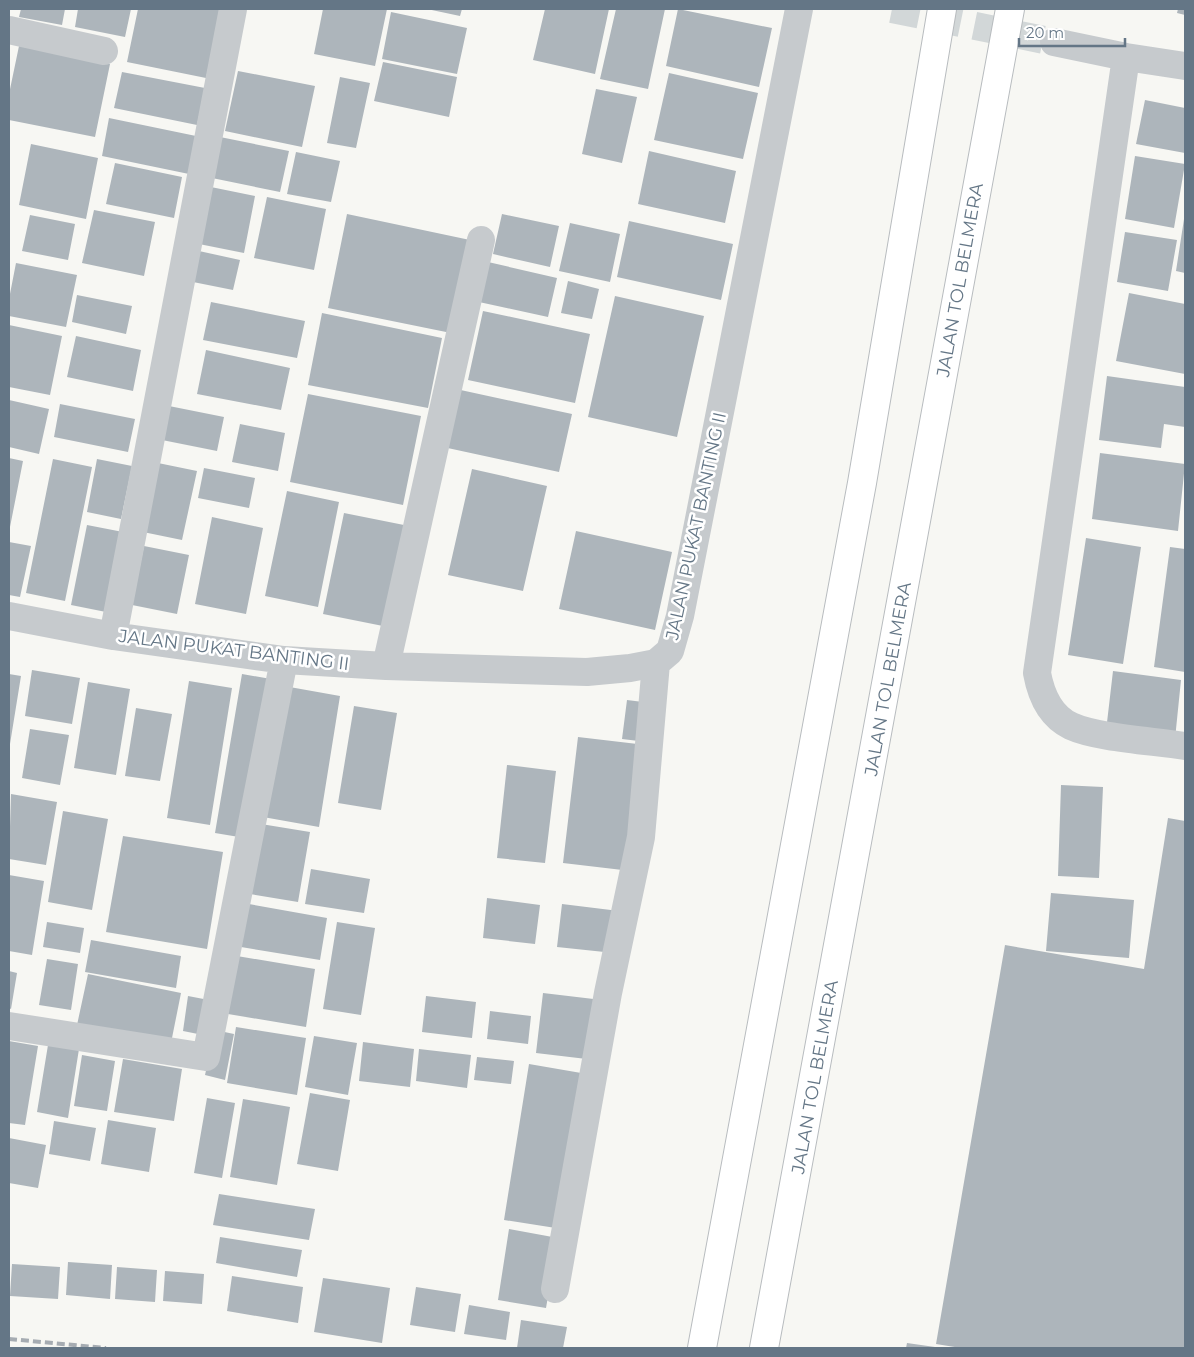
<svg xmlns="http://www.w3.org/2000/svg" width="1194" height="1357" viewBox="0 0 1194 1357" font-family="Montserrat,sans-serif">
  <rect width="100%" height="100%" fill="#f7f7f3"/>
  <!-- building -->
  <path fill="#adb5bb" d="M 21,9 L 65,9 L 62,25 L 19,17 Z
    M 78,9 L 131,9 L 125,37 L 75,27 Z
    M 138,9 L 221,9 L 206,78 L 127,62 Z
    M 323,9 L 387,9 L 375,66 L 314,54 Z
    M 427,9 L 462,9 L 460,16 Z
    M 545,9 L 609,9 L 595,74 L 533,60 Z
    M 616,9 L 665,9 L 648,89 L 600,79 Z
    M 678,9 L 772,28 L 759,87 L 666,66 Z
    M 1178,9 L 1185,9 L 1185,15 L 1177,13 Z
    M 391,12 L 467,28 L 457,74 L 382,59 Z
    M 19,46 L 110,64 L 95,137 L 9,120 L 9,94 Z
    M 383,62 L 457,77 L 449,117 L 374,101 Z
    M 238,71 L 315,86 L 302,147 L 225,131 Z
    M 122,72 L 205,88 L 197,125 L 114,108 Z
    M 669,73 L 758,93 L 743,159 L 654,140 Z
    M 340,77 L 370,83 L 356,148 L 327,143 Z
    M 596,89 L 637,97 L 622,163 L 582,154 Z
    M 1145,100 L 1185,108 L 1185,153 L 1136,144 Z
    M 109,118 L 196,136 L 189,174 L 102,156 Z
    M 220,137 L 289,151 L 280,192 L 212,178 Z
    M 31,144 L 98,158 L 86,219 L 19,205 Z
    M 649,151 L 736,171 L 725,223 L 638,204 Z
    M 296,152 L 340,161 L 331,202 L 287,194 Z
    M 1135,156 L 1185,164 L 1174,228 L 1125,219 Z
    M 115,163 L 182,177 L 174,218 L 106,204 Z
    M 206,186 L 255,196 L 244,253 L 194,243 Z
    M 267,197 L 326,209 L 314,270 L 254,258 Z
    M 94,210 L 155,222 L 144,276 L 82,263 Z
    M 347,214 L 470,240 L 451,333 L 328,308 Z
    M 502,214 L 559,226 L 550,267 L 493,254 Z
    M 30,215 L 75,224 L 68,260 L 22,251 Z
    M 1184,219 L 1185,219 L 1185,273 L 1176,271 Z
    M 629,221 L 733,244 L 721,300 L 617,277 Z
    M 570,223 L 620,234 L 610,282 L 559,271 Z
    M 1125,232 L 1177,240 L 1168,291 L 1117,282 Z
    M 199,251 L 240,260 L 233,290 L 193,282 Z
    M 488,262 L 557,278 L 548,317 L 479,302 Z
    M 16,263 L 77,275 L 66,327 L 9,316 L 9,299 Z
    M 568,281 L 599,289 L 592,319 L 561,313 Z
    M 1129,293 L 1185,304 L 1185,374 L 1116,361 Z
    M 77,295 L 132,306 L 126,334 L 72,322 Z
    M 615,296 L 704,316 L 677,437 L 588,417 Z
    M 211,302 L 305,321 L 297,358 L 203,340 Z
    M 483,311 L 590,334 L 575,403 L 468,380 Z
    M 322,313 L 442,338 L 428,408 L 308,385 Z
    M 9,325 L 62,336 L 50,395 L 9,387 Z
    M 76,336 L 141,350 L 133,391 L 67,377 Z
    M 206,350 L 290,368 L 281,410 L 197,394 Z
    M 1107,376 L 1185,387 L 1185,427 L 1164,424 L 1161,448 L 1099,440 Z
    M 456,389 L 572,414 L 559,472 L 443,447 Z
    M 308,394 L 421,416 L 403,505 L 290,482 Z
    M 9,400 L 49,409 L 39,454 L 9,447 Z
    M 60,404 L 135,419 L 128,452 L 54,437 Z
    M 169,406 L 224,417 L 217,451 L 162,440 Z
    M 240,424 L 285,433 L 278,471 L 232,462 Z
    M 1100,453 L 1185,464 L 1178,531 L 1092,519 Z
    M 9,458 L 23,461 L 10,527 L 9,526 Z
    M 53,459 L 92,467 L 65,601 L 26,593 Z
    M 97,459 L 132,466 L 121,519 L 87,512 Z
    M 158,463 L 197,471 L 182,540 L 143,532 Z
    M 204,468 L 255,478 L 249,508 L 198,498 Z
    M 472,469 L 547,486 L 523,591 L 448,575 Z
    M 287,491 L 339,502 L 318,607 L 265,596 Z
    M 344,513 L 404,525 L 383,626 L 323,614 Z
    M 212,517 L 263,528 L 246,614 L 195,604 Z
    M 87,525 L 123,532 L 106,612 L 71,605 Z
    M 576,531 L 672,552 L 655,630 L 559,609 Z
    M 1086,538 L 1141,547 L 1123,664 L 1068,655 Z
    M 9,542 L 31,546 L 20,597 L 9,595 Z
    M 144,546 L 189,555 L 177,614 L 132,605 Z
    M 1170,547 L 1185,549 L 1185,672 L 1154,667 Z
    M 32,670 L 80,678 L 72,724 L 25,716 Z
    M 1113,671 L 1181,680 L 1175,739 L 1106,731 Z
    M 9,674 L 21,676 L 10,744 L 9,744 Z
    M 242,674 L 271,679 L 245,838 L 215,833 Z
    M 189,681 L 232,688 L 210,825 L 167,818 Z
    M 88,682 L 130,689 L 116,775 L 74,768 Z
    M 284,686 L 340,696 L 319,827 L 263,817 Z
    M 627,700 L 651,703 L 647,742 L 622,739 Z
    M 354,706 L 397,713 L 381,810 L 338,803 Z
    M 136,708 L 172,714 L 160,781 L 125,776 Z
    M 30,729 L 69,735 L 60,785 L 22,778 Z
    M 578,737 L 646,745 L 631,871 L 563,863 Z
    M 507,765 L 556,771 L 545,863 L 497,858 Z
    M 1061,785 L 1103,787 L 1099,878 L 1058,876 Z
    M 11,794 L 57,802 L 46,865 L 9,859 Z
    M 63,811 L 108,819 L 92,910 L 48,902 Z
    M 1168,818 L 1185,821 L 1185,1348 L 961,1348 L 936,1344 L 1005,945 L 1144,969 Z
    M 261,824 L 310,832 L 298,902 L 250,894 Z
    M 123,836 L 223,852 L 207,949 L 106,932 Z
    M 311,869 L 370,879 L 364,913 L 305,904 Z
    M 9,875 L 44,881 L 32,955 L 9,951 Z
    M 1051,893 L 1134,900 L 1129,958 L 1046,951 Z
    M 487,898 L 540,905 L 535,944 L 483,938 Z
    M 249,904 L 327,918 L 320,960 L 241,947 Z
    M 562,904 L 619,911 L 614,953 L 557,947 Z
    M 47,922 L 84,928 L 80,953 L 43,947 Z
    M 337,922 L 375,928 L 361,1015 L 323,1009 Z
    M 91,940 L 181,956 L 176,988 L 85,972 Z
    M 237,956 L 315,969 L 306,1027 L 228,1014 Z
    M 47,959 L 78,964 L 71,1010 L 39,1005 Z
    M 9,971 L 17,973 L 11,1009 L 9,1008 Z
    M 88,974 L 181,993 L 171,1043 L 77,1025 Z
    M 543,993 L 602,1000 L 595,1060 L 536,1053 Z
    M 188,996 L 214,1001 L 208,1036 L 183,1031 Z
    M 426,996 L 476,1002 L 472,1038 L 422,1032 Z
    M 490,1011 L 531,1016 L 528,1044 L 487,1039 Z
    M 236,1027 L 306,1038 L 297,1095 L 227,1083 Z
    M 215,1030 L 234,1034 L 225,1080 L 205,1075 Z
    M 314,1036 L 357,1043 L 348,1095 L 305,1087 Z
    M 9,1041 L 38,1046 L 25,1125 L 9,1123 Z
    M 363,1042 L 414,1049 L 410,1087 L 359,1081 Z
    M 48,1045 L 79,1049 L 68,1118 L 37,1112 Z
    M 419,1049 L 471,1055 L 467,1088 L 416,1081 Z
    M 82,1055 L 115,1061 L 107,1111 L 74,1106 Z
    M 477,1057 L 514,1061 L 511,1084 L 474,1080 Z
    M 123,1059 L 182,1069 L 174,1121 L 114,1112 Z
    M 529,1064 L 587,1074 L 562,1229 L 504,1220 Z
    M 310,1093 L 350,1100 L 338,1171 L 297,1164 Z
    M 207,1098 L 235,1103 L 222,1178 L 194,1173 Z
    M 243,1099 L 290,1107 L 277,1185 L 230,1177 Z
    M 108,1120 L 156,1128 L 149,1172 L 101,1164 Z
    M 54,1121 L 96,1128 L 90,1161 L 49,1154 Z
    M 9,1138 L 46,1145 L 38,1188 L 9,1183 Z
    M 219,1194 L 315,1209 L 309,1240 L 213,1225 Z
    M 509,1229 L 558,1238 L 546,1308 L 498,1300 Z
    M 220,1237 L 302,1250 L 297,1277 L 216,1263 Z
    M 68,1262 L 112,1265 L 110,1299 L 66,1295 Z
    M 12,1264 L 60,1267 L 58,1299 L 10,1296 Z
    M 117,1267 L 157,1270 L 155,1302 L 115,1299 Z
    M 165,1271 L 204,1274 L 202,1304 L 163,1301 Z
    M 232,1276 L 303,1287 L 298,1323 L 227,1311 Z
    M 323,1278 L 390,1288 L 382,1343 L 314,1332 Z
    M 416,1287 L 461,1294 L 455,1332 L 410,1325 Z
    M 469,1305 L 510,1312 L 506,1340 L 464,1334 Z
    M 521,1320 L 567,1327 L 563,1348 L 517,1348 Z
    M 907,1343 L 935,1347 L 935,1348 L 906,1348 Z"/>
  <g fill="none" stroke-linecap="round" stroke-linejoin="round">
    <!-- street-tunnel -->
    <path stroke="#d2d7d8" stroke-width="28" stroke-dasharray="28 14" stroke-linecap="butt" d="M 892,9 L 1054,42"/>
    <defs>
      <path id="highway" d="M 702,1348 L 862,483 L 942,9
        M 764,1348 L 1010,9"/>
    </defs>
    <!-- highway casing -->
    <use href="#highway" stroke="#b8bcbf" stroke-width="30"/>
    <!-- street -->
    <path stroke="#c6cacd" stroke-width="28" d="M 9,30 L 104,51
      M 1054,42 L 1126,57 L 1185,66
      M 1126,57 L 1037,673 C 1041,695 1050,716 1071,726 C 1097,738 1155,741 1185,746
      M 9,616 L 113,636 L 284,660 L 386,666 L 587,672 L 630,668 L 656,663 L 670,651 L 680,616 L 799,9
      M 113,636 L 233,9
      M 386,666 L 481,240
      M 9,1026 L 206,1057 L 284,660
      M 555,1289 L 608,993 L 641,837 L 656,663"/>
    <!-- highway -->
    <use href="#highway" stroke="#fff" stroke-width="28"/>
    <!-- rail -->
    <path stroke="#a6acb2" stroke-width="4" stroke-dasharray="8 4" stroke-linecap="butt" d="M 9,1339 L 106,1348"/>
  </g>
  <g text-anchor="middle" dominant-baseline="central" stroke-width="5" stroke-linejoin="round" paint-order="stroke">
    <!-- street labels -->
    <g font-size="18" fill="#647686" stroke="#fff">
      <text transform="translate(960 280) rotate(-80)">JALAN TOL BELMERA</text>
      <text transform="translate(696 526) rotate(-78)">JALAN PUKAT BANTING II</text>
      <text transform="translate(234 650) rotate(7)">JALAN PUKAT BANTING II</text>
      <text transform="translate(888 679) rotate(-80)">JALAN TOL BELMERA</text>
      <text transform="translate(815 1077) rotate(-80)">JALAN TOL BELMERA</text>
    </g>
  </g>
  <!-- border -->
  <rect width="1194" height="1357" fill="none" stroke="#647686" stroke-width="20"/>
  <!-- scale -->
  <path d="M1019 38v8h106v-8" fill="none" stroke="#647686" stroke-width="2.5"/>
  <text x="1026" y="38" font-size="15" fill="#647686" stroke="#ffffff" stroke-width="4" paint-order="stroke">20 m</text>
</svg>
